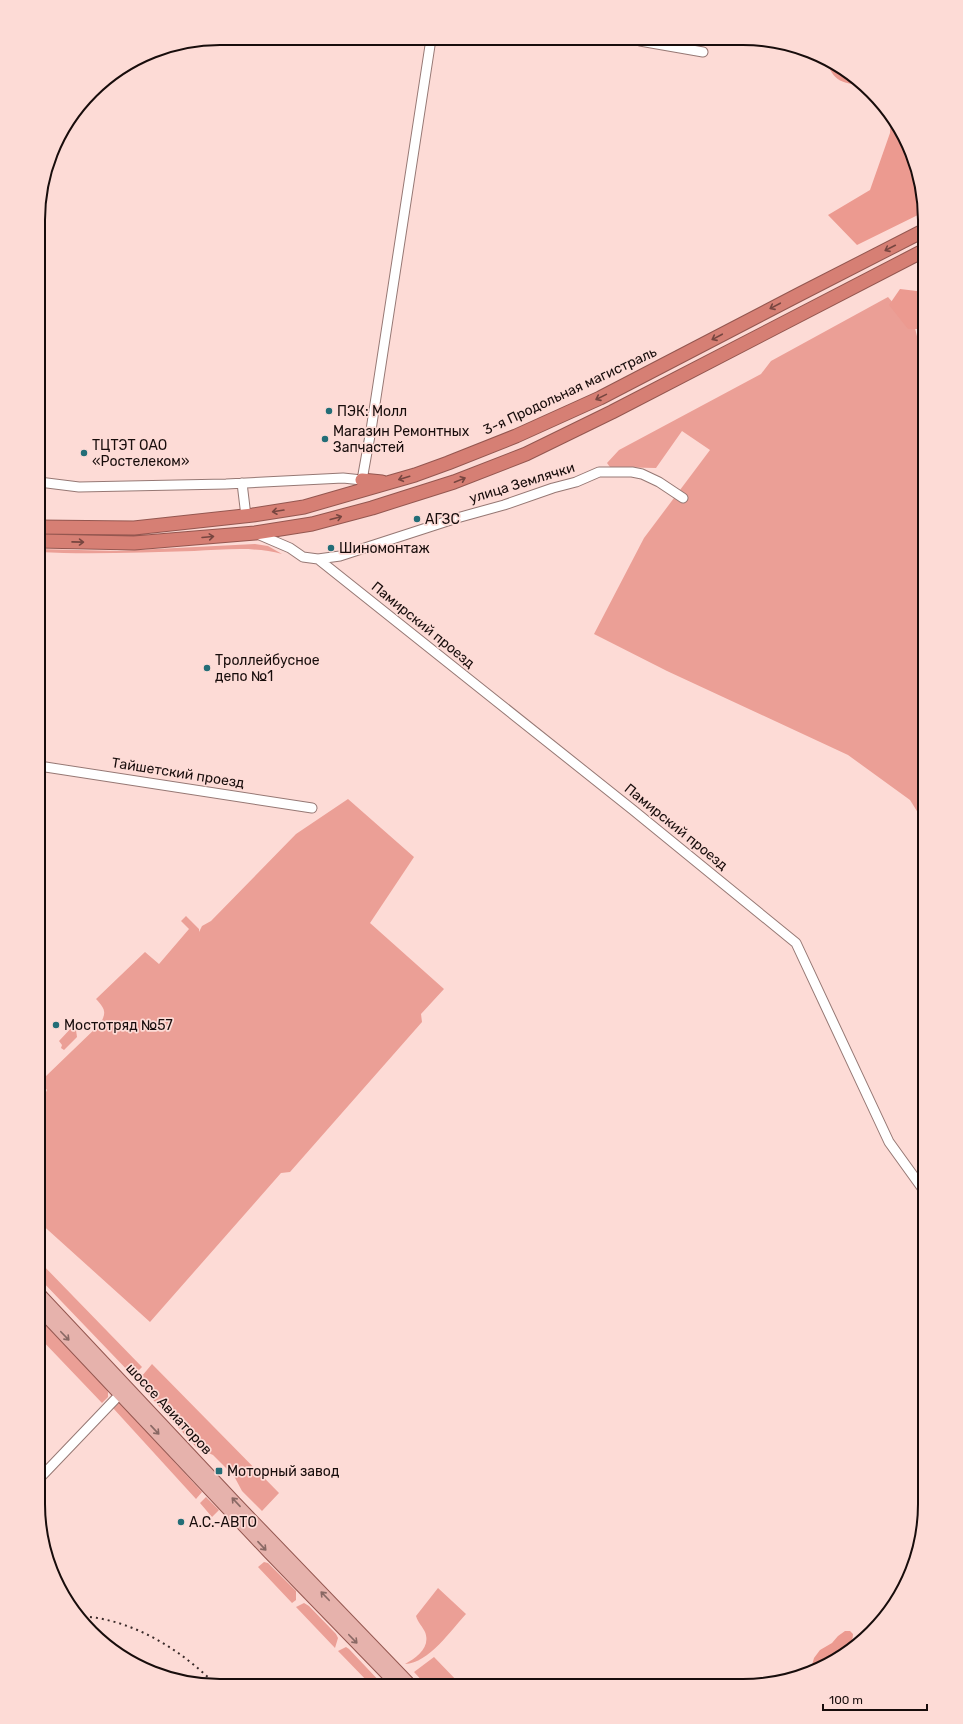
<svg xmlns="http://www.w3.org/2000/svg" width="963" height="1724" viewBox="0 0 963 1724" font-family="Rubik,sans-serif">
  <rect width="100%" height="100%" fill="#fddbd6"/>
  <!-- green -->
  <path fill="#eb9f96" d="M 888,297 L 915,328 L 925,370 L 925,824 L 910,800 L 848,755 L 667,671 L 594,634 L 644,538 L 710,450 L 682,431 L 656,468 L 610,467 L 607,463 L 619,450 L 761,374 L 771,361 Z
    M 255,544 L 268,546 L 282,554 C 254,546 222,550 194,551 C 143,552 91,555 39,552 L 39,549 L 117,551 Z
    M 348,799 L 414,857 L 370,923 L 444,989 L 421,1014 L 422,1022 L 290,1172 L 281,1173 L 150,1322 L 38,1221 L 38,1101 L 45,1094 L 47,1090 C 43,1086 42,1082 45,1077 L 100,1024 C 107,1012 105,1009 96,999 L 145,952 L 159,964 L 189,929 L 181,921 L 186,916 L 199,929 L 199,932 L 202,926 L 211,921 L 296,834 Z
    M 73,1026 L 76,1030 L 77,1037 L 64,1050 L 61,1048 L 62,1045 L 59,1041 Z
    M 38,1260 L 142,1367 L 133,1376 L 38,1277 Z
    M 38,1317 L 105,1386 L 108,1392 L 108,1397 L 102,1403 L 38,1336 Z
    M 152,1364 L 279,1493 L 262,1511 L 242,1491 L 234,1476 L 213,1455 L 196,1447 L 137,1382 Z
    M 119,1402 L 202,1492 L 196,1499 L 113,1408 Z
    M 206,1497 L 219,1510 L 212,1517 L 200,1503 Z
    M 264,1562 L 268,1563 L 296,1591 L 296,1600 L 292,1603 L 258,1567 Z
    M 438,1588 L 466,1614 C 451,1630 429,1663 405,1664 C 417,1658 431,1647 425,1632 C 423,1627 418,1623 416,1616 Z
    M 304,1603 L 309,1606 L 336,1634 L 338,1638 L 335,1648 L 296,1607 Z
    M 346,1647 L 349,1649 L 383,1685 L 371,1685 L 338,1651 Z
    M 434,1657 L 461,1685 L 426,1685 L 414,1672 Z"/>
  <!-- forest -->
  <path fill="#ec9a90" d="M 826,58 L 863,83 L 867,87 C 843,82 833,84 826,58 Z
    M 891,115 L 915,161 L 924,212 L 857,245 L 828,215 L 870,190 L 890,133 Z
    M 900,289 L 925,292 L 925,352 L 920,329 L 908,329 L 889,305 Z
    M 845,1631 L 850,1631 L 853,1634 C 853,1654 824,1664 810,1672 L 814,1658 L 820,1650 L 832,1643 L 838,1636 Z"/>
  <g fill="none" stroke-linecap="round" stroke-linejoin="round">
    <defs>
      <path id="minor" d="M 640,41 L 703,52
        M 39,482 L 79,487 L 226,484 L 343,478 L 362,480 L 371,430 L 431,39
        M 242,483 L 246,516
        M 255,533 L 290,548 L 303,557 L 318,559 L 340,556 L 457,518 L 504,505 L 553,488 L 576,482 L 599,472 L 632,472 L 642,474 L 659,482 L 683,498
        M 318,559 L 633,810 L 796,943 L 889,1142 L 925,1192
        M 39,766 L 312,808
        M 38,1480 L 124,1390"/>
      <path id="major" d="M 38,1292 L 235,1502 L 411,1685
        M 38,1308 L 269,1553 L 397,1685"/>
      <path id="highway" d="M 362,480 L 382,482
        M 39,527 L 134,528 L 253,515 L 304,507 L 415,475 L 448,463 L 516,436 L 600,398 L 800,294 L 925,230
        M 39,541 L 134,543 L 255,533 L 312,524 L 372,508 L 454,482 L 526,454 L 612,412 L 925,250"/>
    </defs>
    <!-- minor casing -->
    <use href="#minor" stroke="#967874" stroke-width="11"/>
    <!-- major casing -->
    <use href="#major" stroke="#945750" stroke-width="13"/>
    <!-- highway casing -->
    <use href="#highway" stroke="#945750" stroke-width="15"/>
    <!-- minor -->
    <use href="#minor" stroke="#fff" stroke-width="9"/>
    <!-- major -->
    <use href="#major" stroke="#e6b2ac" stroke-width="11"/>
    <!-- highway -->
    <use href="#highway" stroke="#d67f74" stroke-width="13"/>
    <!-- rail -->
    <path stroke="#3a2b2a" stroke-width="2" stroke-dasharray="2 4" stroke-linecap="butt" d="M 78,1616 C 130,1618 179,1648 215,1684"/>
  </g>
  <!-- one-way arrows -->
  <defs><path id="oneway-shaft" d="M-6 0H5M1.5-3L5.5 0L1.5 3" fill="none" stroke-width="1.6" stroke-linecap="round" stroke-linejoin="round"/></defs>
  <g stroke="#774640">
    <use href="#oneway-shaft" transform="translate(890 248) rotate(153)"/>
    <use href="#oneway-shaft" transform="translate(775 306) rotate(152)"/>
    <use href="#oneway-shaft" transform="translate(717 337) rotate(152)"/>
    <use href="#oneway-shaft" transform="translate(601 397) rotate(154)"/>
    <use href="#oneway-shaft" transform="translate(404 478) rotate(163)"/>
    <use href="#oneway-shaft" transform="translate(460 480) rotate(-22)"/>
    <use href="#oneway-shaft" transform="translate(278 511) rotate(171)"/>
    <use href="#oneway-shaft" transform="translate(336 518) rotate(-15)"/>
    <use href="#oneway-shaft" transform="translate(208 537) rotate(-5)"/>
    <use href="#oneway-shaft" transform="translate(78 542) rotate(1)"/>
  </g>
  <g stroke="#896864">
    <use href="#oneway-shaft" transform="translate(65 1336) rotate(46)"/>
    <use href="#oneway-shaft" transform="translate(155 1430) rotate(47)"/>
    <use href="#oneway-shaft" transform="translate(236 1502) rotate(-133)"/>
    <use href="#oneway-shaft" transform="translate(262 1546) rotate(47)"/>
    <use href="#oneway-shaft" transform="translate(325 1596) rotate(-134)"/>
    <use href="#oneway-shaft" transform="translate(353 1639) rotate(46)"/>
  </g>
  <!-- markers -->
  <g fill="#236d77" stroke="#fddbd6" stroke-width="1.5">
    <circle cx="329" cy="411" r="4"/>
    <circle cx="325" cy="439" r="4"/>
    <circle cx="84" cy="453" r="4"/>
    <circle cx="417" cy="519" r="4"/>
    <circle cx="331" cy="548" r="4"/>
    <circle cx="207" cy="668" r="4"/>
    <circle cx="56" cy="1025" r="4"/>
    <rect x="215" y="1467" width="8" height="8" rx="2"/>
    <circle cx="181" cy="1522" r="4"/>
  </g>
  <g text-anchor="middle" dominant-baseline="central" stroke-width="3.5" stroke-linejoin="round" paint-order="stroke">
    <!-- street labels -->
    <g font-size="14" fill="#180d0c" stroke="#fddbd6">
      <text transform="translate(570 391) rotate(-25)">3-я Продольная магистраль</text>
      <text transform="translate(522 483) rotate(-17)">улица Землячки</text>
      <text transform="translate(423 625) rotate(39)">Памирский проезд</text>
      <text transform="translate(178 773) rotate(9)">Тайшетский проезд</text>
      <text transform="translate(676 827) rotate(39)">Памирский проезд</text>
      <text transform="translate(169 1409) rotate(47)">шоссе Авиаторов</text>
    </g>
    <!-- poi labels -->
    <g font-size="14" fill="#180d0c" stroke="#fddbd6" text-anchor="start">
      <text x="337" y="411">ПЭК: Молл</text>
      <text x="333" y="431">Магазин Ремонтных<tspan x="333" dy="16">Запчастей</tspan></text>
      <text x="92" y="445">ТЦТЭТ ОАО<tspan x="92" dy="16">«Ростелеком»</tspan></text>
      <text x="425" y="519">АГЗС</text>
      <text x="339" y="548">Шиномонтаж</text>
      <text x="215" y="660">Троллейбусное<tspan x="215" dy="16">депо №1</tspan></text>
      <text x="64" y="1025">Мостотряд №57</text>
      <text x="227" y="1471">Моторный завод</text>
      <text x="189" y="1522">А.С.-АВТО</text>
    </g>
  </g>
  <!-- crop -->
  <path d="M0 0H963V1724H0ZM220 45H743A175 175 0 0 1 918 220V1504A175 175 0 0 1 743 1679H220A175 175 0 0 1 45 1504V220A175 175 0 0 1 220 45Z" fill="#fddbd6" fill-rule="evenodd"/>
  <path fill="none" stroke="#180d0c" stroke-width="2" d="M220 45H743A175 175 0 0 1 918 220V1504A175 175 0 0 1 743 1679H220A175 175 0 0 1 45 1504V220A175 175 0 0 1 220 45Z"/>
  <!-- scale -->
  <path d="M823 1704v6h104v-6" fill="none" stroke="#180d0c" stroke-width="2"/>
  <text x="829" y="1704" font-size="12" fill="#180d0c" stroke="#fddbd6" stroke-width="3" paint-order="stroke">100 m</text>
</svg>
